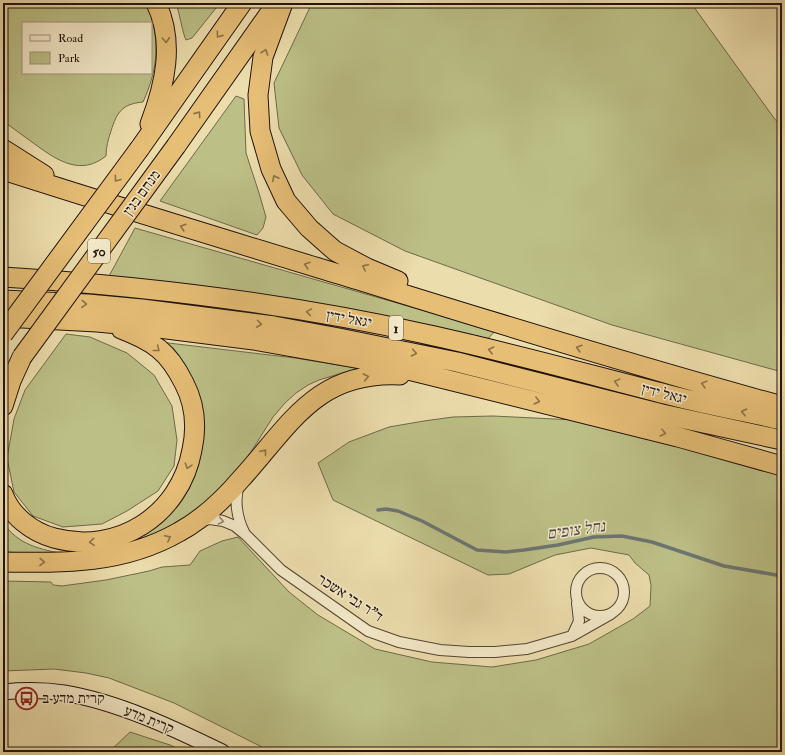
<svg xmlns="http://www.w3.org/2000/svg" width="785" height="755" viewBox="0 0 785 755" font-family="'IM FELL Double Pica','Frank Ruhl Libre',serif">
  <rect width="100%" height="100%" fill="#ecddac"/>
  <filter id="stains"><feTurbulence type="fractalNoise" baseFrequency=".005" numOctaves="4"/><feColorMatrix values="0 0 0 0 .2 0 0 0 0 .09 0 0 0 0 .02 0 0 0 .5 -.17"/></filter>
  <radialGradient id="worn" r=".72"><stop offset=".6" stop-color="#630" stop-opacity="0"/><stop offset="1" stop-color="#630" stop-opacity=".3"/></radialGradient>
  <!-- green -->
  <path fill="#bcc087" stroke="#6e6949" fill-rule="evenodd" d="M 3,3 L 147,3 C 160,39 159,67 143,102 C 122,104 117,112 111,131 C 108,140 106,147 106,156 C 81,176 58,161 36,145 C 25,137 14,129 3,121 ZM 23,23 L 151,23 L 151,73 L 23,73 Z
    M 176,3 L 220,3 L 192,38 L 186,40 C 183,35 179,11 176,3 Z
    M 312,3 L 691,3 L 774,118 L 782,127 L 782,372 L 612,325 L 405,251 L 333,214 L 302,175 L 279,128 L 274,83 Z
    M 236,96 L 244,99 L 246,153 L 259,193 L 266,217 L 263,228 L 257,235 L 160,201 Z
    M 135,228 L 495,331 L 485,342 L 108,278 Z
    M 66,334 L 90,337 L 127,353 L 154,375 L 172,406 L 177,440 L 174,466 L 158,491 L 127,511 L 102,524 L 63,527 L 33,516 L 14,492 L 7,458 L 14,419 L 25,390 Z
    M 160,342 L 295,358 L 364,369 L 349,371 L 319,380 L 308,385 L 296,393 L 285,403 L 273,417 L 235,477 L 187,518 L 165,530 L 126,544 L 145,535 L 162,522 L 177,506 L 190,487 L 199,459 L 202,433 Z
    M 493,416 L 575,420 L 623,429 L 782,474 L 782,752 L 269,752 L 260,746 L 174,703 L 109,678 L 86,673 L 54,669 L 3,671 L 3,581 L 51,582 L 53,585 L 62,586 L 106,580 L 149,571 L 162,567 L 190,565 L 200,551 L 222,541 L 238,537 L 289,592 L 318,615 L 375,649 L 432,662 L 492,667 L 536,660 L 589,644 L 633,619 L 650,606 L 651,585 L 649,575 L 635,563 L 629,555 L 591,548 L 555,555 L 509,574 L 488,575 L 333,500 L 318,463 L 349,442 L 389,427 L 424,421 L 453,417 Z
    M 3,522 C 17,545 42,550 66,554 L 3,552 Z
    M 130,732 L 170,745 L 185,752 L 109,752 Z"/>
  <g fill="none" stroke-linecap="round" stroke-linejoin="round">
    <!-- stream -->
    <path stroke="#6c7672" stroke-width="3.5" d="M 378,510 L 386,509 L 398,511 L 422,521 L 477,550 L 506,552 L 524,550 L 558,545 L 594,537 L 622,536 L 652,542 L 724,566 L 782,576"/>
    <defs>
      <path id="street" d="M 239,485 C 234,500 237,518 244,532
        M 202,521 L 210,519 L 223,521 L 235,526 L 246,535 L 281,570 L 368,631 L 399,642 L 440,650 L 469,652 L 495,652 L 527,649 L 572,636 L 611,614
        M576 592a24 24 0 1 1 48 0a24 24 0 1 1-48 0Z
        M 572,636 L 579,621 L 577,603"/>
      <path id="secondary" d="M 3,692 C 23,690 44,690 64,693 C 118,702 173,728 222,752"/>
      <path id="highway" d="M 283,3 L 263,57 L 258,95 L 260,131 L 271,169 L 286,201 L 309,228 L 335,251 L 367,268 L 398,281
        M 150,124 C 165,85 175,42 156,3
        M 176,146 L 274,7
        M 140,148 L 242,3
        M 3,149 L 44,175
        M 3,170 C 121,208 240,244 358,280 C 499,324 640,367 782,406
        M 3,277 C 145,286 287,303 425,334 C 509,352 591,375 673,396 C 709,405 746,412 782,420
        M 3,300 L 88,304 L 142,309 L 274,326 L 339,338 L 457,362 L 662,414 L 782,440
        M 3,317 L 97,322 L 151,327 L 254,340 L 372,361 L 678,437 L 782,466
        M 3,406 L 11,381 L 22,357
        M 3,494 C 11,516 32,532 54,538 C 118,555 180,515 192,450 C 197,427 195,404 184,383 C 178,371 169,357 159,349 C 148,340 134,334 121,329
        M 3,562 C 65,563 123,564 179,532 C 203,519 223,500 241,479 C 290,425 316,371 400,375"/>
    </defs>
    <!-- street casing -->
    <use href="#street" stroke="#544533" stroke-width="12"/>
    <!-- secondary casing -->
    <use href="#secondary" stroke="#21120b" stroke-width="17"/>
    <!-- highway casing -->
    <use href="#highway" stroke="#21120b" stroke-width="21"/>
    <!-- street -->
    <use href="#street" stroke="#f3e9c9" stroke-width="10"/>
    <!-- secondary -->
    <use href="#secondary" stroke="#f3e9c9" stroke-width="15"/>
    <!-- highway -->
    <use href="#highway" stroke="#e6be76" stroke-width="19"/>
    <defs>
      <path id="highway-bridge" d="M 3,334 L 140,148
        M 22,357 L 176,146"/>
    </defs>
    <!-- highway-bridge casing -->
    <use href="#highway-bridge" stroke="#21120b" stroke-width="21" stroke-linecap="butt"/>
    <!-- highway-bridge -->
    <use href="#highway-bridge" stroke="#e6be76" stroke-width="19"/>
  </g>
  <!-- one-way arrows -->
  <defs><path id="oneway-chevron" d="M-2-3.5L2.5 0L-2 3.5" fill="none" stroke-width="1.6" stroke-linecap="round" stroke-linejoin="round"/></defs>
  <g stroke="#8d7146">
    <use href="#oneway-chevron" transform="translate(219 35) rotate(125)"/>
    <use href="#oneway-chevron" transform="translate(166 40) rotate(87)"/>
    <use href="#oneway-chevron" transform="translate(265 52) rotate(-71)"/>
    <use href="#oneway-chevron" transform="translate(198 114) rotate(-55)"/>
    <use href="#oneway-chevron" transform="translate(275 178) rotate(-116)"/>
    <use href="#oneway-chevron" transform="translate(117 179) rotate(126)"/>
    <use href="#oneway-chevron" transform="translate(183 227) rotate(-163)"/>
    <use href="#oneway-chevron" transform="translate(307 265) rotate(-163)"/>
    <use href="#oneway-chevron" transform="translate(365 267) rotate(-154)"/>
    <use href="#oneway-chevron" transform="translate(84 304) rotate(4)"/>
    <use href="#oneway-chevron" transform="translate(309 312) rotate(-171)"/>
    <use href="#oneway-chevron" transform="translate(259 324) rotate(8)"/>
    <use href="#oneway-chevron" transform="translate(579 348) rotate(-163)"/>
    <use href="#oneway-chevron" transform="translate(157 349) rotate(39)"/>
    <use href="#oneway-chevron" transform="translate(491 350) rotate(-167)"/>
    <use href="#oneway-chevron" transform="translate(414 353) rotate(12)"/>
    <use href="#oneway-chevron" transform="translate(366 377) rotate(-11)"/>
    <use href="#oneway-chevron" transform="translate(617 382) rotate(-165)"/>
    <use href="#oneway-chevron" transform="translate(704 384) rotate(-165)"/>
    <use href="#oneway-chevron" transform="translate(537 401) rotate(14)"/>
    <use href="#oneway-chevron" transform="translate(744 412) rotate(-168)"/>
    <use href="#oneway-chevron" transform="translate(663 433) rotate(14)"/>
    <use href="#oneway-chevron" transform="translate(264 452) rotate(-51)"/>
    <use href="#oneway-chevron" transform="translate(188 466) rotate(108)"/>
    <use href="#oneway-chevron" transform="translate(168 538) rotate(-27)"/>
    <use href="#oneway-chevron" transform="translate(92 542) rotate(175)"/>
    <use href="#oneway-chevron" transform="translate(42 562) rotate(1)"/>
  </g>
  <use stroke="#948874" href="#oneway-chevron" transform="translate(221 521) rotate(11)"/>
  <!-- icons -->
  <defs>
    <symbol id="bus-ring" viewBox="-11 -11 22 22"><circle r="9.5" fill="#f3e9c9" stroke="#8f2418" stroke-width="1.5"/><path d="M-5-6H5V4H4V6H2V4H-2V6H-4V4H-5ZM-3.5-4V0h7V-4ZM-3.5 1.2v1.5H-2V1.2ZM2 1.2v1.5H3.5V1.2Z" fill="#8f2418"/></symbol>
  </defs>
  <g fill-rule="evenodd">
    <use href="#bus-ring" x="14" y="686" width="25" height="25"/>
  </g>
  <g text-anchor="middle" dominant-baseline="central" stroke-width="3" stroke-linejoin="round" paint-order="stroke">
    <!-- shield labels -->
    <g fill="#f3e9c9" stroke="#605244" stroke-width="1">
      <rect x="88" y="239" width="22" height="24" rx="3"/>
      <rect x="389" y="316" width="14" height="24" rx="3"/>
    </g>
    <g font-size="14" font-weight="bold" fill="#21120b">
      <text x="99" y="251">50</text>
      <text x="396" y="328">1</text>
    </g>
    <!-- street labels -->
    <g font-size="15" fill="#21120b" stroke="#f3e9c9">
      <text transform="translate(142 193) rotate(-54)">מנחם בגין</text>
      <text transform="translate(349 319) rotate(10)">יגאל ידין</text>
      <text transform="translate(664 394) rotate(14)">יגאל ידין</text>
      <text transform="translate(350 598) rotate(33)">ד"ר גבי אשכר</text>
      <text transform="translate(149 720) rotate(22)">קרית מדע</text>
    </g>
    <!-- poi labels -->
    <g font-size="15" fill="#21120b" stroke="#f3e9c9" text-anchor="start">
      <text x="42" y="698">קרית מדע ב</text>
    </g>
    <!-- water labels -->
    <g font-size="16" font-style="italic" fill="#4d4c47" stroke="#f3e9c9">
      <text transform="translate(576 530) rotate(-8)">נחל צופים</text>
    </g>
  </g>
  <!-- margin -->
  <rect width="785" height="755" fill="none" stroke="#ecddac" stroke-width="16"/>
  <rect x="4" y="4" width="777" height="747" fill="none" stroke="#21120b" stroke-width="2"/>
  <rect x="8" y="8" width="769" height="739" fill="none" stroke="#21120b"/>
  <!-- legend -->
  <rect x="22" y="22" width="130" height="52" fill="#f3e9c9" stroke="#9f937d"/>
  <rect x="30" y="35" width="20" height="6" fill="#f3e9c9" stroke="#9f937d"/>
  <text x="58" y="42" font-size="12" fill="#21120b">Road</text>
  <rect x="30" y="52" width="20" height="12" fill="#bcc087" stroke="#9f937d"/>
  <text x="58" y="62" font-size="12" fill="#21120b">Park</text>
  <rect width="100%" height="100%" filter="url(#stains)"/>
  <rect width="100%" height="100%" fill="url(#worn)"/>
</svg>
